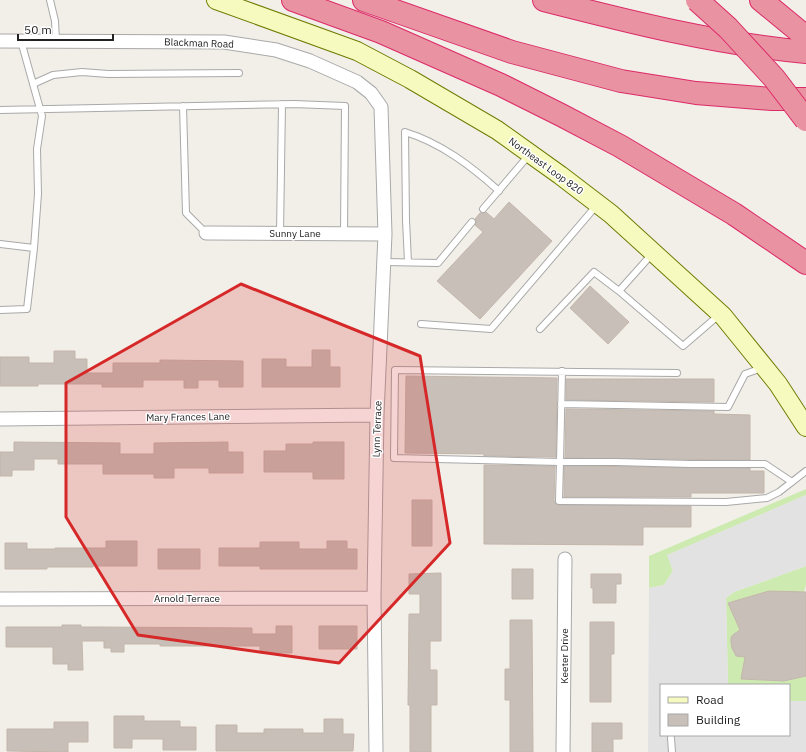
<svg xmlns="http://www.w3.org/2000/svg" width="806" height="752" viewBox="0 0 806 752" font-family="'IBM Plex Sans',sans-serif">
  <rect width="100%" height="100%" fill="#f2efe9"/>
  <!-- grass -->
  <path fill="#cdebb0" d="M 806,489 L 806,495 L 668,555 L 673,571 L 664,585 L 649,588 L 649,556 Z
    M 806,566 L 806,585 L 804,592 L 769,591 L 728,603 L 740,630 L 734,634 L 731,637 L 736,656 L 745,657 L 741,679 L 784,681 L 806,676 L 806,701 L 789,701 L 789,685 L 728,685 L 726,598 L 734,592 Z"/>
  <!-- parking -->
  <path fill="#e2e2e2" d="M 806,495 L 806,566 L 734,592 L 726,598 L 728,685 L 661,685 L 661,735 L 789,735 L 789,701 L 806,701 L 806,752 L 648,752 L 649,588 L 664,585 L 673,571 L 667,555 Z"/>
  <!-- building -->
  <path fill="#c7bfb8" stroke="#c4b6ab" d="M 509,202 L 552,241 L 480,319 L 437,281 L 483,232 L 475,225 L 476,221 L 475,219 L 480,213 L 484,213 L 486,212 L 494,219 Z
    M 590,286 L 629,322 L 608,344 L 570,308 Z
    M 312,350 L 330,350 L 330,367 L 340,367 L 340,387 L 262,387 L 262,359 L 286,359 L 286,367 L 312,367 Z
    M 54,351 L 75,351 L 75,359 L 87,359 L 87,373 L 113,373 L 113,363 L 160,363 L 160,360 L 243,361 L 243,387 L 219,387 L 219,380 L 198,380 L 198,388 L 184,388 L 184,380 L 143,380 L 143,387 L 102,387 L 102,384 L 38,384 L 38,386 L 0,386 L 0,357 L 29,357 L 29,363 L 54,363 Z
    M 406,376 L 557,378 L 556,457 L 484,456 L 484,454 L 405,453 Z
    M 566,379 L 714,379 L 714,402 L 566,400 Z
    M 566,409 L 714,411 L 714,414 L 750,415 L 750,460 L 565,458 Z
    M 14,442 L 120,443 L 120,454 L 154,454 L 154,443 L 228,442 L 228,452 L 243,452 L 243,473 L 209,473 L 209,468 L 174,468 L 174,478 L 154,478 L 154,474 L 103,474 L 103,464 L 58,464 L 58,459 L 34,459 L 34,470 L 12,470 L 12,476 L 0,476 L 0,452 L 14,452 Z
    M 313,442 L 344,442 L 344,479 L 313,479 L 313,472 L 264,472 L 264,451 L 286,451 L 286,444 L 313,444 Z
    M 484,465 L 555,466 L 554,501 L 555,503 L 559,505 L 691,506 L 691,527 L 643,527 L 643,545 L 484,544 Z
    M 564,466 L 750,468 L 750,471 L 764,471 L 764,493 L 691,493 L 691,497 L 564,497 Z
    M 412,500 L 432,500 L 432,546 L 412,546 Z
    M 106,541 L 137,541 L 137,566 L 93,566 L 93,567 L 47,567 L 47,569 L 5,569 L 5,543 L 27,543 L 27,549 L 55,549 L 55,548 L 106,548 Z
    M 327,541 L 347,541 L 347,549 L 357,549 L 357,569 L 260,569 L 260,566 L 219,566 L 219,548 L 260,548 L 260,542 L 299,542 L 299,549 L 327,549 Z
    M 158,549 L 200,549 L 200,569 L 158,569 Z
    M 512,569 L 533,569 L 533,599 L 512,599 Z
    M 441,573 L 441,641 L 430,641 L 430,670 L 437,670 L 437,705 L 431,705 L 431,752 L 410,752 L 410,705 L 408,705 L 409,614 L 420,614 L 420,594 L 409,594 L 409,574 Z
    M 591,574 L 621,574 L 621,584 L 616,584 L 616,603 L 593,603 L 593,588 L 591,588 Z
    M 769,591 L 806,592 L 806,676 L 784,681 L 741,679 L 745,657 L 736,656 L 732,648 L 731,643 L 731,637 L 734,634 L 740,630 L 728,603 Z
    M 510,620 L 532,620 L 533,752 L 510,752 L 510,700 L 505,700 L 505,669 L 510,669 Z
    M 590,622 L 614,622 L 614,654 L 611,654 L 611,702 L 590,702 Z
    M 62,625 L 81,625 L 81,627 L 97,627 L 252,628 L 252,634 L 276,634 L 276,626 L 292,626 L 292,653 L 260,653 L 260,646 L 160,646 L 160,644 L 124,644 L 124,652 L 111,652 L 111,648 L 104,648 L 104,641 L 82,641 L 83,670 L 68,670 L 68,664 L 53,664 L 53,647 L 6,647 L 6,627 L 62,627 Z
    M 319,626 L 357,626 L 357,649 L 319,649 Z
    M 114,716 L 144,716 L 144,721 L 180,721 L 180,727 L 196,727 L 196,750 L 163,750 L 163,739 L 132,739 L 132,748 L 114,748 Z
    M 324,719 L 343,719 L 343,734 L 354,734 L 353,751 L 216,751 L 216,725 L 237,725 L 237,733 L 264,733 L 264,729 L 303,729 L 303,733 L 324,733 Z
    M 54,722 L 88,722 L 88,742 L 68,742 L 68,752 L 7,751 L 7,729 L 54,729 Z
    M 592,723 L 622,723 L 622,739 L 613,739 L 613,752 L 592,752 Z"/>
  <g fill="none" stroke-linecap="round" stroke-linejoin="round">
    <defs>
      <path id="service" d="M 50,0 L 55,21 L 56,41
        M 33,84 L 53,75 L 82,72 L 108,74 L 239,73
        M 183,106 L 186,213 L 206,233
        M 0,110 L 294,104 L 345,106 L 344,234
        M 483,209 L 529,155
        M 280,233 L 282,104
        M 0,244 L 34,248 L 38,194 L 37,149 L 42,116 L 21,41
        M 652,254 L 619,291 L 683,346 L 719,315
        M 385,262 L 438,263 L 472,222
        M 408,262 L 406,220 L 405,132 C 441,143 471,166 499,191
        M 0,310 L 27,309 L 34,248
        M 421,324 L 491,329 L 597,205
        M 540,329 L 594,272 L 619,291
        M 562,371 L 560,462 L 616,462 L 690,464 L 765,464 L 792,482
        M 677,373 L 395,370 L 394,458 L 560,462 L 559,501 L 726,502 L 767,498 L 779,492 L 806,471
        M 561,404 L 728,407 L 745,374 L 762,368
        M 671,738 L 672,752"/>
      <path id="minor" d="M 0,41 L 224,42 L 276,50 L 310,61 L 357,82 L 371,93 L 381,107 L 385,234 L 377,415 L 374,598 L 376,752
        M 206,233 L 385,234
        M 0,419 L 377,415
        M 0,599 L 374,598
        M 563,752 L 565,559"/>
      <path id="secondary" d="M 216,0 L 357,51 L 410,79 L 497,130 L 560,175 L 611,214 L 723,316 L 778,384 L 806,427"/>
      <path id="motorway" d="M 293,0 L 381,32 L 501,85 L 561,115 L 620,146 L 734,214 L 806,263
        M 364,0 L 512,52 L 621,81 L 696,93 L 772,99 L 806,99
        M 544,0 C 630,22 717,44 806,52
        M 761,0 L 806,37"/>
    </defs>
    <!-- service casing -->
    <use href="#service" stroke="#a9a9a9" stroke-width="8"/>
    <!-- minor casing -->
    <use href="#minor" stroke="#a9a9a9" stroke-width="15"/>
    <!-- secondary casing -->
    <use href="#secondary" stroke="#707d05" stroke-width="20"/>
    <!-- motorway casing -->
    <use href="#motorway" stroke="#dc2a67" stroke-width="24"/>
    <!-- service -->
    <use href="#service" stroke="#fff" stroke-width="6"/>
    <!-- minor -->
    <use href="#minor" stroke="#fff" stroke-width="13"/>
    <!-- secondary -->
    <use href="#secondary" stroke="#f7fabf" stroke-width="18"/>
    <!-- motorway -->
    <use href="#motorway" stroke="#e892a2" stroke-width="22"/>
    <defs>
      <path id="motorway-bridge" d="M 697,0 L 728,28 L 774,78 L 806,120"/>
    </defs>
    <!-- motorway-bridge casing -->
    <use href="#motorway-bridge" stroke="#dc2a67" stroke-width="24" stroke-linecap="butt"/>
    <!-- motorway-bridge -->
    <use href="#motorway-bridge" stroke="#e892a2" stroke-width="22"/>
  </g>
  <!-- marked area -->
  <path fill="#d62828" fill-opacity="0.2" stroke="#d62828" stroke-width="3" stroke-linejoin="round" d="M 241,284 L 420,356 L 450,543 L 339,663 L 138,635 L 66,517 L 66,383 Z"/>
  <g text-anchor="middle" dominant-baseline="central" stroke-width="3" stroke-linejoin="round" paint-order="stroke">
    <!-- street labels -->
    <g font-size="10" fill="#222" stroke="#fff">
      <text transform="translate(199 43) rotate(2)">Blackman Road</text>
      <text transform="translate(546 166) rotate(36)">Northeast Loop 820</text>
      <text x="295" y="233">Sunny Lane</text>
      <text transform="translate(188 417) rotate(-1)">Mary Frances Lane</text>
      <text transform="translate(377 429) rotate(-88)">Lynn Terrace</text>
      <text x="187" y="598">Arnold Terrace</text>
      <text transform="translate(564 656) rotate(-90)">Keeter Drive</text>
    </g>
  </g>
  <!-- legend -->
  <rect x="660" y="684" width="130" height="52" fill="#ffffff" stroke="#a7a7a7"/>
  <rect x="668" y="697" width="20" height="6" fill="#f7fabf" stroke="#a7a7a7"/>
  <text x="696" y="704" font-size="12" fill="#222222">Road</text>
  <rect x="668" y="714" width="20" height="12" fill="#c7bfb8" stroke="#a7a7a7"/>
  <text x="696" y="724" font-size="12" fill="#222222">Building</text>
  <!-- scale -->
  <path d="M18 34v6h95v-6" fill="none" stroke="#222222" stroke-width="2"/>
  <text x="24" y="34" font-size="12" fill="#222222" stroke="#ffffff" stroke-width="3" paint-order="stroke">50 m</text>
</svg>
